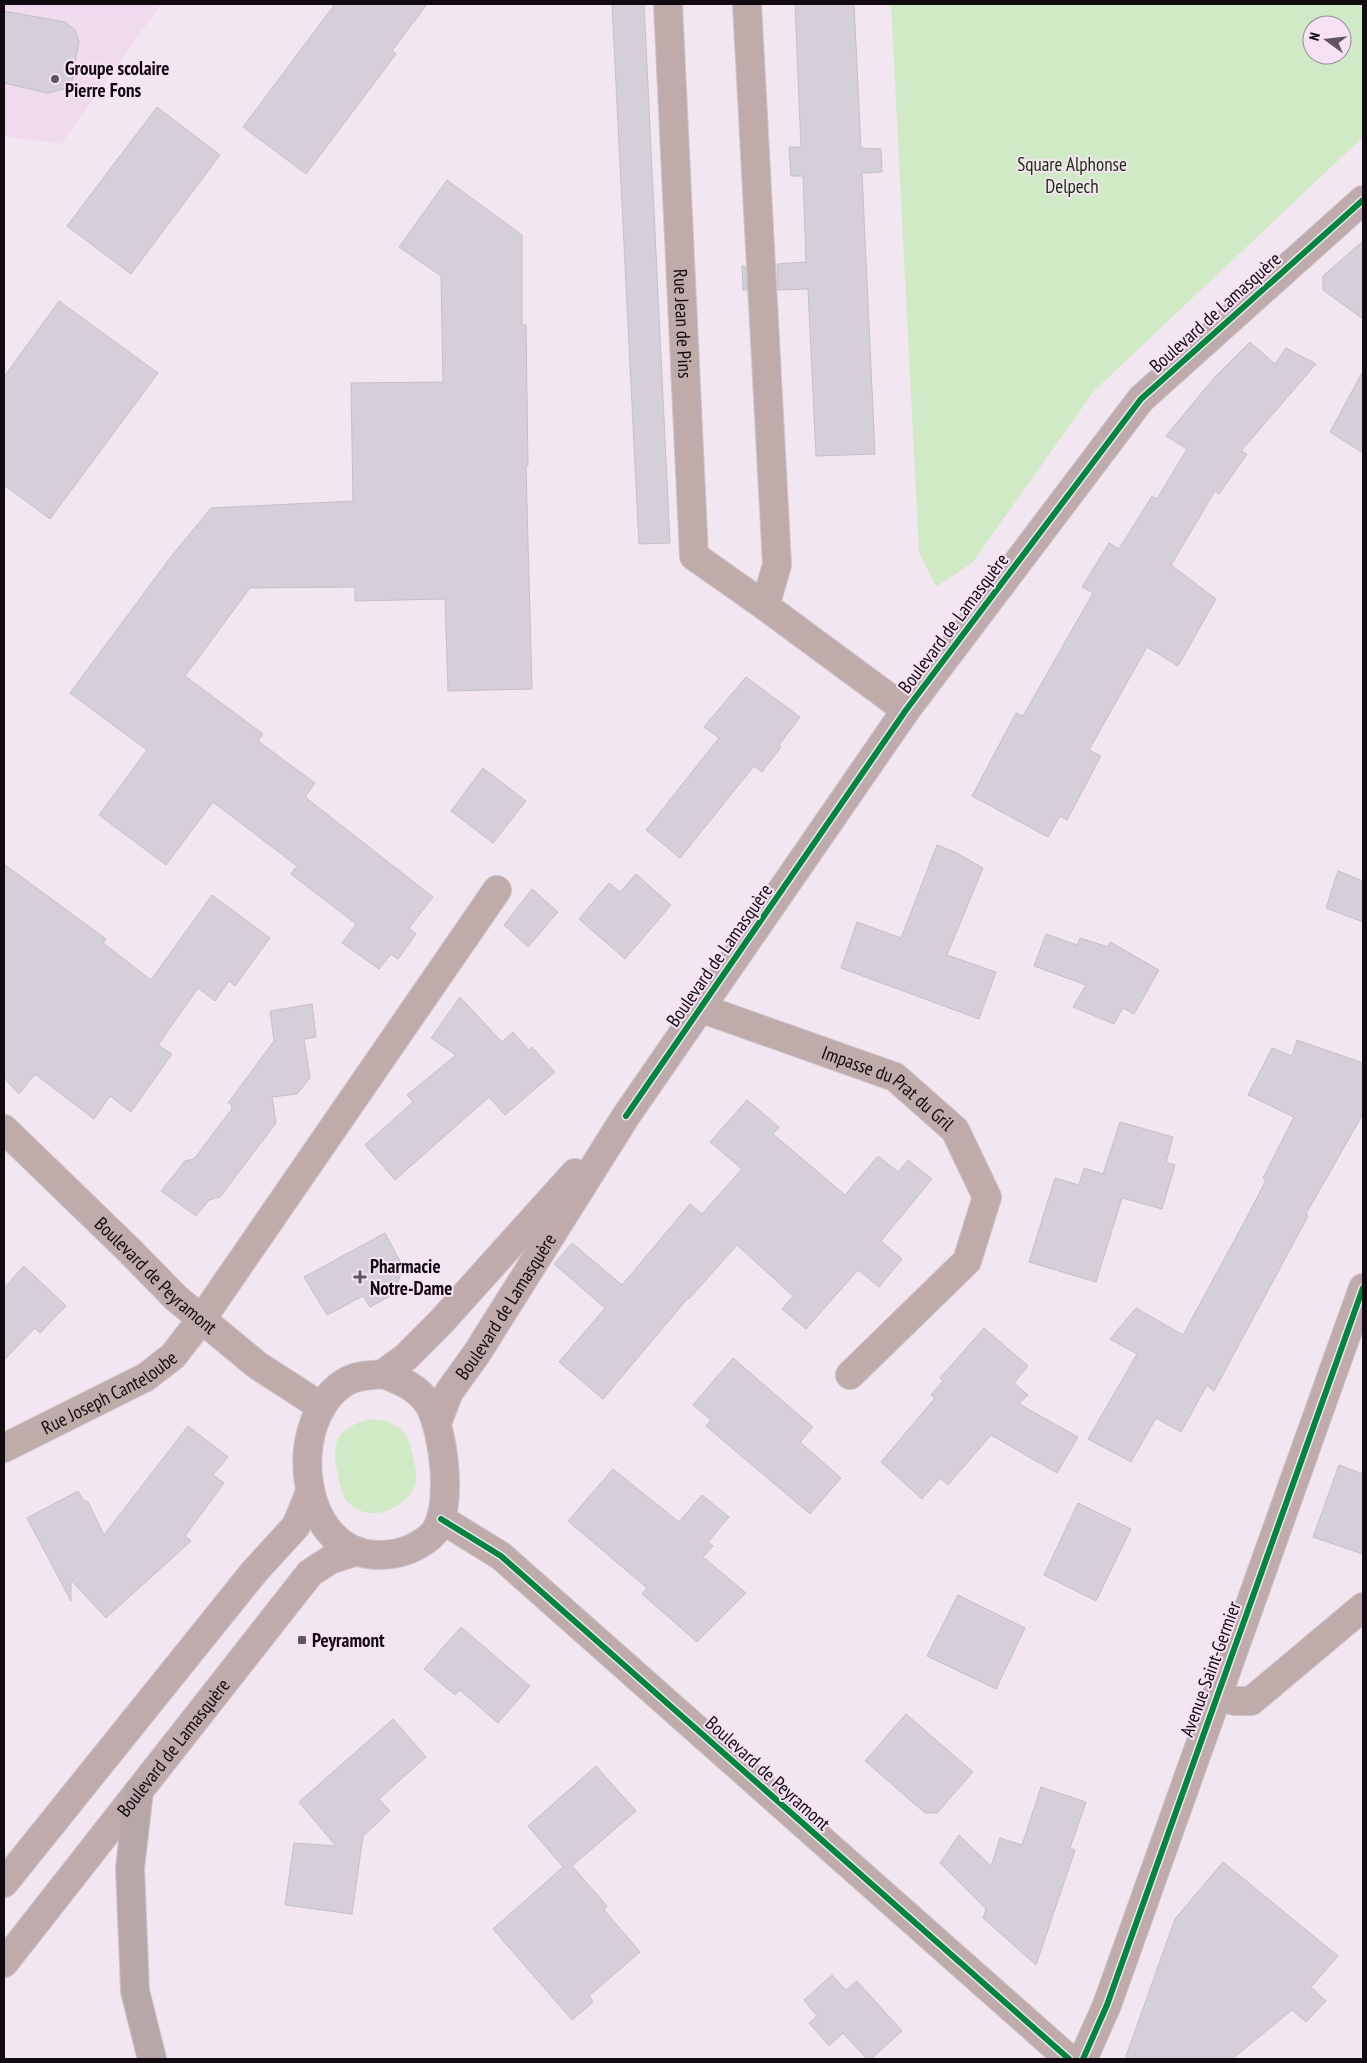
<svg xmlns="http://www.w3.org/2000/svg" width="1367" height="2063" viewBox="0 0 1367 2063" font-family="'PT Sans Narrow',sans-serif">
  <rect width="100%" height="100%" fill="#f2e7f0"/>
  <!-- built -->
  <path fill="#efdbed" d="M 4,4 L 161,4 L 61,144 L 4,136 Z"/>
  <!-- green -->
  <path fill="#d1eac6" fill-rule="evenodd" d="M 891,4 L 1363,4 L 1363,137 L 1094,391 L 972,563 L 936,587 L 919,552 ZM 1312,25 L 1342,25 L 1342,55 L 1312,55 Z
    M 370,1419 C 402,1421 408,1432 414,1461 C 416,1470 418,1479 414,1488 C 403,1509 373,1522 352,1506 C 342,1498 340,1487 338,1475 C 330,1442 337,1428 370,1419 Z"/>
  <!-- building -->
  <path fill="#d5cfd9" stroke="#c5bfc8" d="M 335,4 L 427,4 L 392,51 L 396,54 L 306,174 L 243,127 Z
    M 612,4 L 644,4 L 670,543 L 639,544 Z
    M 795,4 L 854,4 L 861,148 L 881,149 L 882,172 L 862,173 L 875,454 L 816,456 L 808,289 L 778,290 L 777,264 L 806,262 L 803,176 L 791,176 L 789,147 L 801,147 Z
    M 4,11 L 65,22 L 75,30 L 79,41 L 72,81 L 64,89 L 47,93 L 4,83 Z
    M 157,107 L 220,155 L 131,274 L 67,226 Z
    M 447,180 L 522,235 L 522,325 L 526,325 L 528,466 L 526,466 L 532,689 L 448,691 L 445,599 L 355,601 L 355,587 L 250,588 L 185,676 L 263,734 L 258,741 L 315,783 L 305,797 L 433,897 L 409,928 L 416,934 L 398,959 L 391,954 L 379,969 L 342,943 L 356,924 L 291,874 L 297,866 L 213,802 L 166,865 L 99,815 L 147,750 L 70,693 L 170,558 L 211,508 L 353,501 L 351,383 L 443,382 L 441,276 L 399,247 Z
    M 1363,241 L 1363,319 L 1323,290 L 1323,276 Z
    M 742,266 L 745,266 L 747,290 L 743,290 Z
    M 59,301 L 158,373 L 50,519 L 4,485 L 4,377 Z
    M 1250,342 L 1275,364 L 1286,348 L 1316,364 L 1241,451 L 1247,454 L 1219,494 L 1215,491 L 1171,565 L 1216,599 L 1178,666 L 1147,647 L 1089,750 L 1101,756 L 1067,820 L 1060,816 L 1048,837 L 972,796 L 1016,713 L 1023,716 L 1093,593 L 1082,587 L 1109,543 L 1119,549 L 1152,496 L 1157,499 L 1187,449 L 1166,436 L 1214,378 Z
    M 1363,371 L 1363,453 L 1330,432 Z
    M 746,677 L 800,717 L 779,745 L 781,747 L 762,772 L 754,766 L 680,858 L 646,830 L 719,738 L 704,727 Z
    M 483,768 L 526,801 L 493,843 L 451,811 Z
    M 937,845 L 955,852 L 983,868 L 947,955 L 996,972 L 979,1019 L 841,968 L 857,922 L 901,938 Z
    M 4,864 L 106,939 L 103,943 L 151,980 L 212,895 L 270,938 L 235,986 L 229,981 L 215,1001 L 198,988 L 158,1045 L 172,1054 L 131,1112 L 110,1096 L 94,1119 L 35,1074 L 19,1094 L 4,1078 Z
    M 1338,871 L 1363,881 L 1363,922 L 1326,908 Z
    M 636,874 L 671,905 L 625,959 L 579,919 L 609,883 L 620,892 Z
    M 532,889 L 558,912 L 528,947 L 504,925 Z
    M 1046,934 L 1077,945 L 1080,938 L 1108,947 L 1110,942 L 1159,970 L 1134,1014 L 1123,1008 L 1114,1024 L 1073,1007 L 1086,985 L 1034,966 Z
    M 460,997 L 502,1042 L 513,1032 L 529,1050 L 532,1047 L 555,1072 L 505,1115 L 489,1097 L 395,1180 L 365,1145 L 413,1102 L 407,1095 L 456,1055 L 431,1038 Z
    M 312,1004 L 316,1037 L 304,1039 L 310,1078 L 297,1094 L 272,1097 L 276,1123 L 220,1197 L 209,1200 L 196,1216 L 161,1191 L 185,1161 L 194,1159 L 221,1123 L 232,1109 L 231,1103 L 228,1103 L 274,1041 L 270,1011 Z
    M 1297,1040 L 1363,1063 L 1363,1114 L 1306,1214 L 1308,1216 L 1214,1391 L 1207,1385 L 1181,1432 L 1156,1418 L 1131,1462 L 1088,1439 L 1137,1354 L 1110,1339 L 1136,1308 L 1183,1335 L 1247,1217 L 1266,1180 L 1263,1178 L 1294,1117 L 1248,1095 L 1272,1048 L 1292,1056 Z
    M 747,1100 L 779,1127 L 773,1134 L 845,1195 L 878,1156 L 898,1172 L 908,1160 L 932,1179 L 881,1241 L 902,1259 L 879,1287 L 858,1270 L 806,1329 L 782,1309 L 793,1296 L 737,1245 L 689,1299 L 688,1298 L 603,1399 L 559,1362 L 605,1308 L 554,1264 L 572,1243 L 622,1285 L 690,1204 L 702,1214 L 742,1169 L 710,1142 Z
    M 1120,1122 L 1173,1137 L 1166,1162 L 1175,1165 L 1162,1209 L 1122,1198 L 1096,1282 L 1029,1262 L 1055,1178 L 1079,1185 L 1084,1168 L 1103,1174 Z
    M 385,1233 L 403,1267 L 394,1294 L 370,1307 L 363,1296 L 327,1315 L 304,1277 Z
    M 24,1266 L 66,1306 L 40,1333 L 35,1328 L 4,1360 L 4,1288 Z
    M 984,1328 L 1028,1366 L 1014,1383 L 1028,1395 L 1019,1404 L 1078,1437 L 1057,1473 L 991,1435 L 948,1485 L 940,1478 L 922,1499 L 881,1462 L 935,1398 L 931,1395 L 943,1381 L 940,1378 Z
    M 733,1358 L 813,1427 L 800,1442 L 841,1478 L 810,1514 L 706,1426 L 711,1420 L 693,1405 Z
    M 188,1426 L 228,1457 L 213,1475 L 224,1483 L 185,1536 L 191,1541 L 106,1618 L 71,1580 L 71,1601 L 27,1518 L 78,1491 L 83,1500 L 88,1502 L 104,1535 Z
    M 1339,1465 L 1363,1474 L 1363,1554 L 1313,1537 Z
    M 613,1469 L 679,1522 L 702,1495 L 729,1517 L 708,1542 L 713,1546 L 703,1557 L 746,1593 L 697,1642 L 642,1594 L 647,1588 L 568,1521 Z
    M 1078,1503 L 1131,1529 L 1096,1601 L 1044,1575 Z
    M 958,1595 L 1025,1628 L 996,1689 L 927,1656 Z
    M 461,1627 L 530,1686 L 498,1723 L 460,1690 L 455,1695 L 424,1669 Z
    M 906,1714 L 973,1772 L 937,1813 L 925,1813 L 865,1761 Z
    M 393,1719 L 426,1757 L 379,1799 L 390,1811 L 363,1836 L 352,1914 L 285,1905 L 294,1843 L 336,1846 L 299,1802 Z
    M 596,1766 L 636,1811 L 572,1866 L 607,1906 L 604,1910 L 640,1952 L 589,1996 L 593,2002 L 572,2020 L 493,1929 L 563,1867 L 528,1826 Z
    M 1041,1787 L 1086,1802 L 1070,1848 L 1075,1850 L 1036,1965 L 983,1918 L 986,1909 L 940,1863 L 959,1835 L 991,1866 L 1000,1838 L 1022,1845 Z
    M 1223,1862 L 1338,1956 L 1311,1987 L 1326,2001 L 1306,2022 L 1292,2010 L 1232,2059 L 1125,2059 L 1175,1919 Z
    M 832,1975 L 846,1990 L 857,1981 L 902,2031 L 871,2059 L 867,2059 L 843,2033 L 829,2046 L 809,2023 L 817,2016 L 804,2000 Z"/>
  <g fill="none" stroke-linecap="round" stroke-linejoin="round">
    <defs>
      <g id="minor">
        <path id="s1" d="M 668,4 L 694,556 L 765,606"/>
        <path d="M 747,4 L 777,565 L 765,606 L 906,710"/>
        <path id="s2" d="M 700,1008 L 895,1077 L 955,1130 L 987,1197 L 967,1261 L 850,1375"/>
        <path id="s3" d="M 4,1129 L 129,1250 L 176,1298 L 257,1365 L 322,1407"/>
        <path id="s4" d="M 4,1448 L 146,1377 L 173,1356 L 201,1320 L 497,890"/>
        <path d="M 441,1519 L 501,1556 L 1069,2059"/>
        <path d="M 1216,1696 L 1235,1701 L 1251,1701 L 1363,1607"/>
        <path d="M 1083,2059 L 1107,2005 L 1363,1288"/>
      </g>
      <g id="major">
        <path d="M 383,1374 C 400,1380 419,1388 429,1405 C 444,1431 455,1514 431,1536 C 416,1549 398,1555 379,1555 C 296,1555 284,1414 349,1380 C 360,1375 371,1375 383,1374 Z"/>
        <path d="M 383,1374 L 406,1357 L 441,1322 L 575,1173"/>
        <path id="s5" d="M 437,1423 L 449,1392 L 477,1353 L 626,1116 L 906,710 L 1141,399 L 1363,200"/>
        <path d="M 4,1883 L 254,1572 L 296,1526 L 310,1492"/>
        <path id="s6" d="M 4,1963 L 310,1573 L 330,1560 L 357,1551"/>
      </g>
      <path id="highway" d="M 139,1791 L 130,1868 L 135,1991 L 152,2059"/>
    </defs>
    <!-- minor casing -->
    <use href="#minor" stroke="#cdc4cb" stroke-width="30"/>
    <!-- major casing -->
    <use href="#major" stroke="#cdc4cb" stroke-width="30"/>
    <!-- highway casing -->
    <use href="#highway" stroke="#cdc4cb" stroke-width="30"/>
    <!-- minor -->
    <use href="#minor" stroke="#beabaa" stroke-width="28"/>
    <!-- major -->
    <use href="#major" stroke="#bfabac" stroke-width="28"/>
    <!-- highway -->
    <use href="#highway" stroke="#b8a7a9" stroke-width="28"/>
    <defs>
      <path id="cycleway" d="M 626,1116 L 906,710 L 1141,399 L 1363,200
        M 441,1519 L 501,1556 L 1069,2059
        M 1083,2059 L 1107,2005 L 1363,1288"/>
    </defs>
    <!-- cycleway casing -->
    <use href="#cycleway" stroke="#f6e2f4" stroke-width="9"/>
    <!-- cycleway -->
    <use href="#cycleway" stroke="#00873e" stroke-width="6"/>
  </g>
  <!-- markers -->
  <g fill="#60575e" stroke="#f6e2f4" stroke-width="2">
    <circle cx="55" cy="79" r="5"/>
    <path d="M357.5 1269.5h5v5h5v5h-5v5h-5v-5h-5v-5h5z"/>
    <rect x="297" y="1635" width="10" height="10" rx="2.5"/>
  </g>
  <g text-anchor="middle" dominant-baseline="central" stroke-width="4" stroke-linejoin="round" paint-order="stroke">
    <!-- poi labels -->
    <g font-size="19" font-weight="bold" fill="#110a10" stroke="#f6e2f4" text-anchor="start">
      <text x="65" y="68">Groupe scolaire<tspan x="65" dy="22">Pierre Fons</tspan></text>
      <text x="370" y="1266">Pharmacie<tspan x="370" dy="22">Notre-Dame</tspan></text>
      <text x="312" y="1640">Peyramont</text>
    </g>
    <!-- park labels -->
    <g font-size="19" fill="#103400" stroke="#f6e2f4">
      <text x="1072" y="164">Square Alphonse<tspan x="1072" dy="22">Delpech</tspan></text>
    </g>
    <!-- street labels -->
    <g font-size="19" fill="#110a10" stroke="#f6e2f4">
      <text transform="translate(1215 312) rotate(-42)">Boulevard de Lamasquère</text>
      <text stroke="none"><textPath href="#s1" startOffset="320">Rue Jean de Pins</textPath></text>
      <text transform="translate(953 623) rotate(-53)">Boulevard de Lamasquère</text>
      <text transform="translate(719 955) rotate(-55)">Boulevard de Lamasquère</text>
      <text stroke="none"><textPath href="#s2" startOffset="206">Impasse du Prat du Gril</textPath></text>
      <text stroke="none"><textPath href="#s3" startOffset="211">Boulevard de Peyramont</textPath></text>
      <text stroke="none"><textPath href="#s5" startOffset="136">Boulevard de Lamasquère</textPath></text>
      <text stroke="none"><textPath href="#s4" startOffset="119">Rue Joseph Canteloube</textPath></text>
      <text transform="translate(1210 1669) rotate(-70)">Avenue Saint-Germier</text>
      <text stroke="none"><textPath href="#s6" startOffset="274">Boulevard de Lamasquère</textPath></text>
      <text transform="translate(768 1773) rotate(42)">Boulevard de Peyramont</text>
    </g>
  </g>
  <!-- border -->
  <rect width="1367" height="2063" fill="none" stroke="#110a10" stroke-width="10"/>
  <!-- north arrow -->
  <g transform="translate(1327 40) rotate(285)"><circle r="24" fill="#f6e2f4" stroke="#9a8c99"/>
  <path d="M0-4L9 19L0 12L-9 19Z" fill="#60575e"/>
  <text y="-8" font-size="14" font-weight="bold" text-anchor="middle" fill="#110a10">N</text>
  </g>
</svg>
